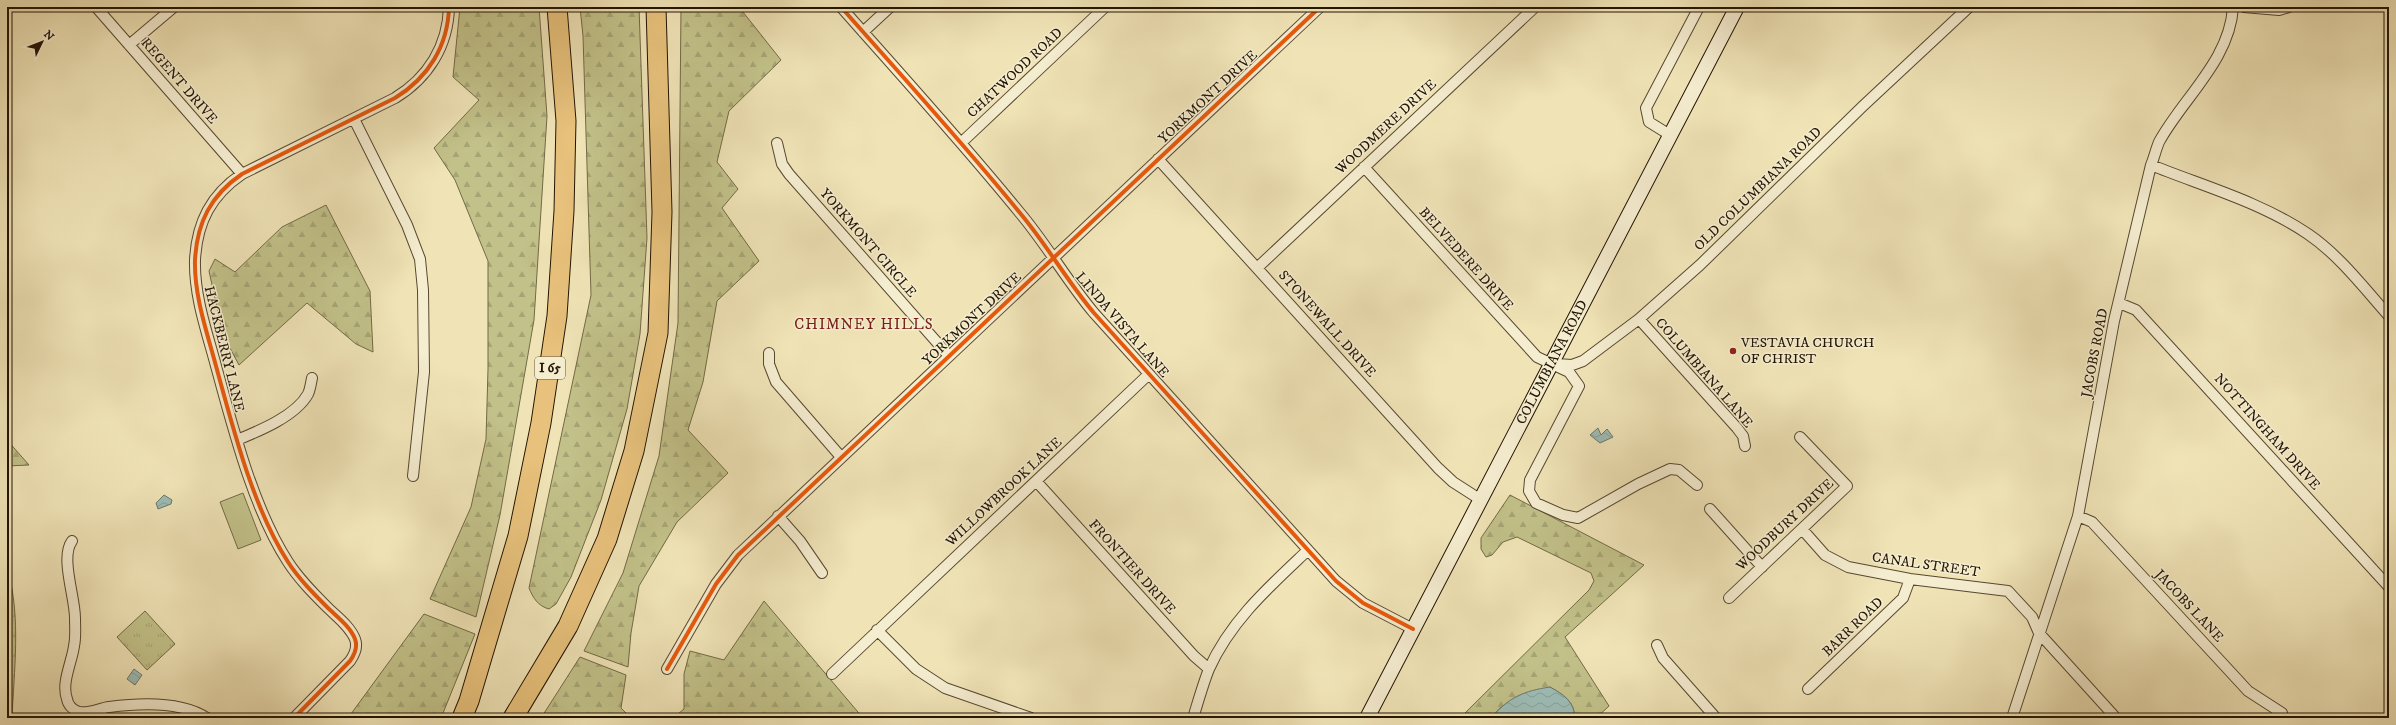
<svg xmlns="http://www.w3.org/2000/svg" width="2396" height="725" viewBox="0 0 2396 725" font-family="'IM FELL DW Pica',serif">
  <defs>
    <pattern id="forest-firs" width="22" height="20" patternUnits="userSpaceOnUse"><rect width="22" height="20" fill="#c2c189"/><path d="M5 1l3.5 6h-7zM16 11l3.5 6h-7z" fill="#a6a575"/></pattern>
    <pattern id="park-tufts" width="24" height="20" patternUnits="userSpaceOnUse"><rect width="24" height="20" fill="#c2c189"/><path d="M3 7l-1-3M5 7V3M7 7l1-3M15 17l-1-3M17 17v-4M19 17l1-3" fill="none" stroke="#a6a575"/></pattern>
    <pattern id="water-waves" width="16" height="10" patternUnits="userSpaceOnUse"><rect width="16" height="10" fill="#9dbdb6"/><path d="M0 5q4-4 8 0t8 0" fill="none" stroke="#87a29b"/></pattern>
  </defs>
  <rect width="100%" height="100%" fill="#f0e4b7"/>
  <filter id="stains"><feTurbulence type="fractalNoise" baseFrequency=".005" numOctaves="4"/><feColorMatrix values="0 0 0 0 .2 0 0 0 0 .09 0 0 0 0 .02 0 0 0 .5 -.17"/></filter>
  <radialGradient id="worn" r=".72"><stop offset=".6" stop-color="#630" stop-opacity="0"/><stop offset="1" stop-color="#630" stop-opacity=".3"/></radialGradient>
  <!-- grass -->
  <path fill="#c2c189" stroke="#726a46" d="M 243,493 L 261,540 L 238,549 L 220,502 Z"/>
  <!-- forest -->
  <path fill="url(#forest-firs)" stroke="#726a46" d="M 460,7 L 539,7 L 547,116 L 534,320 L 500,515 L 476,617 L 430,599 L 471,507 L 486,439 L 488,369 L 488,261 L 455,180 L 434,148 L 479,100 L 453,77 Z
    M 580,7 L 639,7 L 647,238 L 640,334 L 627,409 L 601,500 L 571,577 L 556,604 L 549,609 C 538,606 533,598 529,588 L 591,295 L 583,36 Z
    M 681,7 L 739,7 L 781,60 L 729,111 L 717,162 L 738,189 L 722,208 L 759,261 L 717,301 L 703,382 L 688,430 L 728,473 L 677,522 L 639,586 L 631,633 L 628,667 L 584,651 L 623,573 L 659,456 L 678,323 Z
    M 326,205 L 370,291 L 373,352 L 356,344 L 307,303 L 239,365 L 223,335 L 209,271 L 215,259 L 235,272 L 282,227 Z
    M 7,440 L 29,465 L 7,466 Z
    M 1510,495 L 1644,565 L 1565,637 L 1609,706 L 1596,718 L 1575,718 C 1574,701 1564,695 1550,687 L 1500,708 L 1491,718 L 1460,718 L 1589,590 L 1594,581 L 1591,573 L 1517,537 L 1503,542 L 1492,555 L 1486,557 L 1481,549 L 1481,538 Z
    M 8,572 C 21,616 14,672 12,718 L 7,718 Z
    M 764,601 L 863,718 L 673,718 L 684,709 L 684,674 L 690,651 L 724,660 Z
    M 424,614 L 475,634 L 441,718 L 348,718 Z
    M 580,657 L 626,675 L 621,708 L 631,718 L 541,718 Z"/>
  <!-- park -->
  <path fill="url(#park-tufts)" stroke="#726a46" d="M 145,611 L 175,644 L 147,670 L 117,637 Z"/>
  <!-- water -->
  <path fill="url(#water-waves)" stroke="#6c796e" d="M 1598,428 L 1601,435 L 1607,429 L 1613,437 L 1600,443 L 1590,435 Z
    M 164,495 L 172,500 L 171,504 L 158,509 L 156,503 Z
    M 134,669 L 142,675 L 135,685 L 127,679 Z
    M 1550,687 C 1564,695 1574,701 1575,718 L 1491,718 C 1509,697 1524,691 1550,687 Z"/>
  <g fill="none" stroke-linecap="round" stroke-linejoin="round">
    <defs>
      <path id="minor" d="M 96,7 L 242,174
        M 841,7 C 901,75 963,143 1020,213 C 1047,245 1067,281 1094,313 L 1336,581 L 1363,603 L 1413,629
        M 2244,7 L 2279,10 L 2289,7
        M 863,32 L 890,7
        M 129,45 L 174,7
        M 354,119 L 407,225 L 420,259 L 423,290 L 424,372 L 413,476
        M 1670,135 L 1649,122 L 1646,108 L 1699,7
        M 777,143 L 782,164 L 789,174 L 949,356
        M 961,143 L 1105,7
        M 1158,159 L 1438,468 L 1453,482 L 1481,500
        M 2151,165 C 2203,186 2261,202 2308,234 C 2339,255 2364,288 2389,316
        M 1364,167 L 1537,357 L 1569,372 L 1579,386 L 1530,480 L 1529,491 L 1536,503 L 1563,515 L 1578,518 L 1638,484 L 1670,469 L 1679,470 L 1697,485
        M 1257,268 L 1535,7
        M 2119,303 L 2136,310 L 2389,587
        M 1639,319 L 1737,428 L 1743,436 L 1745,446
        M 769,353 L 769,364 L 776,382 L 841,457
        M 1556,364 L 1572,365 L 1583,361 L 1639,319 L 1700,265 L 1863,106 L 1969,7
        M 237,440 C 259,431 296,416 308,394 C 310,390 311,383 312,378
        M 1036,481 L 1194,656 L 1209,669
        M 1710,509 L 1762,567
        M 778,516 L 800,541 L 822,573
        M 2078,516 L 2092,522 L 2248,691 L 2282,713
        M 1802,529 L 1825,555 L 1848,567 L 1910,579 L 2008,591 L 2032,617 L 2039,633 L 2116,718
        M 72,541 C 60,557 75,597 75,618 C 75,627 76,637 74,646 C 72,662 61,683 67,699 C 68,705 73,710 79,712 C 89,714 100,708 109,707 C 139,703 181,701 207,718
        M 1729,598 L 1847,486 L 1800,437
        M 877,630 L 916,669 L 945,688 L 1031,718
        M 1657,645 L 1663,658 L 1716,718
        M 667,669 L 716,584 L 738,555 L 1320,7
        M 832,674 L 1149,374
        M 1808,689 L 1903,598 L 1910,579
        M 294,718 L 350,661 C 355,654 358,647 355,639 C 350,626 336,616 327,607 C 313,593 299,579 288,562 C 253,508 233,428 216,366 C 207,332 194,296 195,260 C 197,222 211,195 242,174 L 395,98 C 428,78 448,46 449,7
        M 1193,718 C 1198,702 1203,684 1209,669 C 1231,620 1270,586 1308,550
        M 2012,718 L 2078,516 L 2114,321 L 2151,165 C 2154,158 2156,149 2159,142 C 2183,98 2230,60 2233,7"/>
      <g id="secondary">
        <path id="s1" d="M 1367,718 L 1737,7"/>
      </g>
      <path id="motorway" d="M 462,718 L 469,701 L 518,536 L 541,423 L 557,316 L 564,211 L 566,121 L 557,7
        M 513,718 L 568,626 L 607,539 L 634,451 L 658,333 L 662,212 L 656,7"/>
    </defs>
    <!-- minor casing -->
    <use href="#minor" stroke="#564830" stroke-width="12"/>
    <!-- secondary casing -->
    <use href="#secondary" stroke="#221403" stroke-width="16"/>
    <!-- motorway casing -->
    <use href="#motorway" stroke="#221403" stroke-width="21"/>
    <!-- minor -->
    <use href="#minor" stroke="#f5edd0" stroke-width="10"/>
    <!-- secondary -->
    <use href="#secondary" stroke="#f5edd0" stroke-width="14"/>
    <!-- motorway -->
    <use href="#motorway" stroke="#e8c27c" stroke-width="19"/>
    <defs>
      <path id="cycleway" d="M 841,7 C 901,75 963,143 1020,213 C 1047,245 1067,281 1094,313 L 1336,581 L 1363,603 L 1413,629
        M 667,669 L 716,584 L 738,555 L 1320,7
        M 294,718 L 350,661 C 355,654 358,647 355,639 C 350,626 336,616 327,607 C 313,593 299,579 288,562 C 253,508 233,428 216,366 C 207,332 194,296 195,260 C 197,222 211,195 242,174 L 395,98 C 428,78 448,46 449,7"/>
    </defs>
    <!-- cycleway casing -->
    <use href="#cycleway" stroke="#f5edd0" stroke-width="6"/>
    <!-- cycleway -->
    <use href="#cycleway" stroke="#e8590c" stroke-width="4"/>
  </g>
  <!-- markers -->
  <circle fill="#8f2418" stroke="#f5edd0" stroke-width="1.5" cx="1733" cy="351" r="4"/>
  <g text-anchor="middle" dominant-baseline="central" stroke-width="3" stroke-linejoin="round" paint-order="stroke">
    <!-- shield labels -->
    <rect fill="#f5edd0" stroke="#615540" stroke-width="1" x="535" y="357" width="30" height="22" rx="3"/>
    <g font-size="13" font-weight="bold" fill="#221403">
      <text x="550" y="368">I 65</text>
    </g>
    <!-- street labels -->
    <g font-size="14" fill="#221403" stroke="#f5edd0">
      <text transform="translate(1015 73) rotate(-43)">CHATWOOD ROAD</text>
      <text transform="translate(179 81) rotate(49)">REGENT DRIVE</text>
      <text transform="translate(1208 97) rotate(-43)">YORKMONT DRIVE</text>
      <text transform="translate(1386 127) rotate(-43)">WOODMERE DRIVE</text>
      <text transform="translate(1758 189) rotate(-44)">OLD COLUMBIANA ROAD</text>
      <text transform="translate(868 243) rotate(49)">YORKMONT CIRCLE</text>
      <text transform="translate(1466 259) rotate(48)">BELVEDERE DRIVE</text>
      <text transform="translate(972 319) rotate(-43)">YORKMONT DRIVE</text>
      <text transform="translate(1327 324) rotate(48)">STONEWALL DRIVE</text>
      <text transform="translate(1122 325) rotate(49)">LINDA VISTA LANE</text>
      <text transform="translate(224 349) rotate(76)">HACKBERRY LANE</text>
      <text transform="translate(2095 353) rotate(-79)">JACOBS ROAD</text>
      <text stroke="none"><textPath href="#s1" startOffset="401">COLUMBIANA ROAD</textPath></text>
      <text transform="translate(1704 373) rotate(49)">COLUMBIANA LANE</text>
      <text transform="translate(2267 432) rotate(48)">NOTTINGHAM DRIVE</text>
      <text transform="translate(1004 492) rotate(-43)">WILLOWBROOK LANE</text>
      <text transform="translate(1785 525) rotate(-43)">WOODBURY DRIVE</text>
      <text transform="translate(1926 565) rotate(8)">CANAL STREET</text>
      <text transform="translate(1132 567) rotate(48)">FRONTIER DRIVE</text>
      <text transform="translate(2189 606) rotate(47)">JACOBS LANE</text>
      <text transform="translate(1853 627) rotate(-44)">BARR ROAD</text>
    </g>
    <!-- poi labels -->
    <g font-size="14" fill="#221403" stroke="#f5edd0" text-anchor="start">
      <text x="1741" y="343">VESTAVIA CHURCH<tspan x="1741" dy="16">OF CHRIST</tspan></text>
    </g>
    <!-- neighbourhood labels -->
    <g font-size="15" letter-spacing="1" fill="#7a1f14" stroke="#f5edd0">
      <text x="864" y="324">CHIMNEY HILLS</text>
    </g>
  </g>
  <!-- margin -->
  <rect width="2396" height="725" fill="none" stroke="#f0e4b7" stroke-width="24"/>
  <rect x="8" y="8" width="2380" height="709" fill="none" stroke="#221403" stroke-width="2"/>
  <rect x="12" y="12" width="2372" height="701" fill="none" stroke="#221403"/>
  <!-- north arrow -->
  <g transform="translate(42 42) rotate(47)" stroke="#f5edd0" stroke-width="3" paint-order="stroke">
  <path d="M0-3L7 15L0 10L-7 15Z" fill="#221403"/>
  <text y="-6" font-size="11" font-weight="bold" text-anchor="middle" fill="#221403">N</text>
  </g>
  <rect width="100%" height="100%" filter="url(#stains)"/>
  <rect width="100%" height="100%" fill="url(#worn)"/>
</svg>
